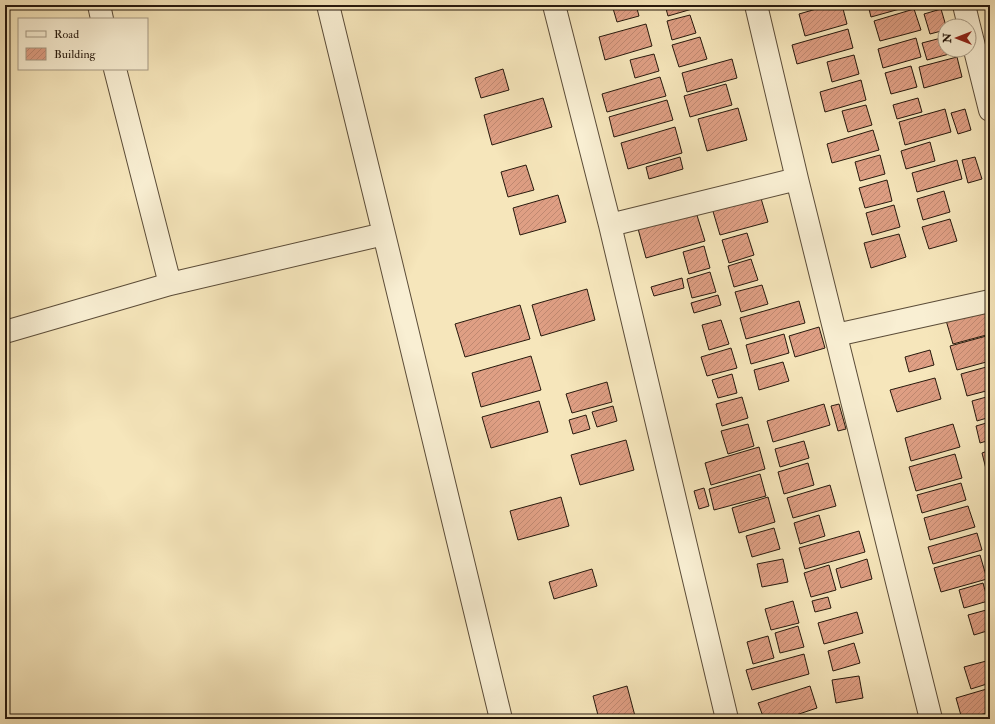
<svg xmlns="http://www.w3.org/2000/svg" width="995" height="724" viewBox="0 0 995 724" font-family="'IM FELL Double Pica',serif">
  <defs>
    <pattern id="building-hatch" width="6" height="6" patternUnits="userSpaceOnUse"><rect width="6" height="6" fill="#df9f84"/><path d="M-1 1l2-2M0 6l6-6M5 7l2-2" fill="none" stroke="#bf8871"/></pattern>
  </defs>
  <rect width="100%" height="100%" fill="#f6e6bb"/>
  <filter id="stains"><feTurbulence type="fractalNoise" baseFrequency=".005" numOctaves="4"/><feColorMatrix values="0 0 0 0 .2 0 0 0 0 .09 0 0 0 0 .02 0 0 0 .5 -.17"/></filter>
  <radialGradient id="worn" r=".72"><stop offset=".6" stop-color="#630" stop-opacity="0"/><stop offset="1" stop-color="#630" stop-opacity=".3"/></radialGradient>
  <!-- building -->
  <path fill="url(#building-hatch)" stroke="#27190d" d="M 612,5 L 636,5 L 639,16 L 617,22 Z
    M 665,5 L 706,5 L 668,16 Z
    M 830,5 L 842,5 L 847,24 L 805,36 L 799,14 Z
    M 868,5 L 914,5 L 871,17 Z
    M 914,9 L 921,30 L 880,41 L 874,21 Z
    M 941,9 L 946,26 L 945,26 L 945,30 L 930,34 L 924,14 Z
    M 690,15 L 696,33 L 672,40 L 667,21 Z
    M 646,24 L 652,46 L 605,60 L 599,37 Z
    M 848,29 L 853,48 L 797,64 L 792,45 Z
    M 700,37 L 707,59 L 679,67 L 672,45 Z
    M 945,37 L 945,50 L 952,50 L 953,53 L 927,60 L 922,43 Z
    M 916,38 L 921,57 L 883,68 L 878,49 Z
    M 654,54 L 659,71 L 635,78 L 630,60 Z
    M 854,55 L 859,74 L 832,82 L 827,62 Z
    M 957,57 L 962,77 L 924,88 L 919,67 Z
    M 732,59 L 737,78 L 687,92 L 682,73 Z
    M 911,66 L 917,87 L 891,94 L 885,73 Z
    M 503,69 L 509,90 L 481,98 L 475,78 Z
    M 660,77 L 666,96 L 607,112 L 602,94 Z
    M 861,80 L 866,100 L 825,112 L 820,92 Z
    M 726,84 L 732,105 L 690,117 L 684,96 Z
    M 543,98 L 552,127 L 492,145 L 484,115 Z
    M 918,98 L 922,112 L 897,119 L 893,105 Z
    M 667,100 L 673,120 L 614,137 L 609,117 Z
    M 866,105 L 872,125 L 848,132 L 842,111 Z
    M 738,108 L 747,140 L 707,151 L 698,119 Z
    M 945,109 L 951,132 L 905,145 L 899,122 Z
    M 965,109 L 971,130 L 958,134 L 951,113 Z
    M 675,127 L 682,153 L 628,169 L 621,143 Z
    M 873,130 L 879,150 L 832,163 L 827,144 Z
    M 930,142 L 935,161 L 906,169 L 901,151 Z
    M 880,155 L 885,174 L 860,181 L 855,162 Z
    M 680,157 L 683,169 L 649,179 L 646,167 Z
    M 975,157 L 982,179 L 968,183 L 962,160 Z
    M 957,160 L 962,179 L 917,192 L 912,173 Z
    M 526,165 L 534,190 L 508,197 L 501,172 Z
    M 887,180 L 892,201 L 865,208 L 859,188 Z
    M 944,191 L 950,212 L 923,220 L 917,199 Z
    M 558,195 L 566,222 L 520,235 L 513,208 Z
    M 760,195 L 768,222 L 720,235 L 712,208 Z
    M 894,205 L 900,227 L 872,235 L 866,213 Z
    M 695,209 L 705,241 L 646,258 L 637,225 Z
    M 950,219 L 957,241 L 929,249 L 922,227 Z
    M 747,233 L 754,255 L 729,263 L 722,240 Z
    M 899,234 L 906,257 L 871,268 L 864,243 Z
    M 704,246 L 710,268 L 689,274 L 683,252 Z
    M 751,259 L 758,280 L 734,287 L 728,266 Z
    M 710,272 L 716,292 L 692,298 L 687,279 Z
    M 682,278 L 684,288 L 654,296 L 651,287 Z
    M 762,285 L 768,304 L 741,312 L 735,292 Z
    M 587,289 L 595,320 L 541,336 L 532,305 Z
    M 718,295 L 721,305 L 694,313 L 691,303 Z
    M 799,301 L 805,323 L 746,339 L 740,318 Z
    M 520,305 L 530,339 L 465,357 L 455,324 Z
    M 985,306 L 990,325 L 990,334 L 953,344 L 945,317 Z
    M 721,320 L 729,344 L 709,350 L 702,325 Z
    M 819,327 L 825,348 L 795,357 L 789,336 Z
    M 784,334 L 789,353 L 751,364 L 746,345 Z
    M 990,335 L 990,361 L 957,370 L 950,346 Z
    M 731,348 L 737,368 L 707,376 L 701,357 Z
    M 930,350 L 934,365 L 909,372 L 905,357 Z
    M 531,356 L 541,390 L 481,407 L 472,373 Z
    M 783,362 L 789,381 L 759,390 L 754,370 Z
    M 990,366 L 990,390 L 967,396 L 961,374 Z
    M 732,374 L 737,393 L 718,398 L 712,380 Z
    M 935,378 L 941,399 L 897,412 L 890,390 Z
    M 607,382 L 612,402 L 572,413 L 566,394 Z
    M 990,396 L 990,417 L 977,421 L 972,401 Z
    M 742,397 L 748,418 L 722,426 L 716,404 Z
    M 539,401 L 548,432 L 491,448 L 482,417 Z
    M 824,404 L 830,425 L 773,442 L 767,421 Z
    M 839,404 L 846,429 L 838,431 L 831,406 Z
    M 613,406 L 617,421 L 597,427 L 592,412 Z
    M 586,415 L 590,429 L 573,434 L 569,420 Z
    M 990,422 L 990,440 L 980,443 L 976,426 Z
    M 748,424 L 754,446 L 728,454 L 721,431 Z
    M 953,424 L 960,447 L 911,461 L 905,438 Z
    M 626,440 L 634,470 L 580,485 L 571,455 Z
    M 804,441 L 809,458 L 780,467 L 775,449 Z
    M 759,447 L 765,469 L 711,485 L 705,463 Z
    M 990,450 L 990,468 L 986,469 L 982,453 Z
    M 955,454 L 962,478 L 916,491 L 909,467 Z
    M 808,463 L 814,485 L 784,494 L 778,472 Z
    M 760,474 L 766,496 L 714,510 L 709,489 Z
    M 990,475 L 990,490 L 986,476 Z
    M 961,483 L 966,500 L 922,513 L 917,495 Z
    M 830,485 L 836,506 L 793,518 L 787,498 Z
    M 704,488 L 709,506 L 699,509 L 694,491 Z
    M 561,497 L 569,526 L 518,540 L 510,511 Z
    M 768,497 L 775,522 L 739,533 L 732,508 Z
    M 968,506 L 975,527 L 930,540 L 924,518 Z
    M 819,515 L 825,536 L 800,544 L 794,523 Z
    M 774,528 L 780,549 L 752,557 L 746,536 Z
    M 859,531 L 865,552 L 805,569 L 799,548 Z
    M 977,533 L 982,550 L 933,564 L 928,547 Z
    M 980,555 L 987,579 L 941,592 L 934,568 Z
    M 783,559 L 788,582 L 762,587 L 757,564 Z
    M 867,559 L 872,579 L 841,588 L 836,569 Z
    M 829,565 L 836,590 L 811,597 L 804,573 Z
    M 592,569 L 597,586 L 554,599 L 549,582 Z
    M 983,583 L 988,601 L 964,608 L 959,590 Z
    M 828,597 L 831,608 L 815,612 L 812,601 Z
    M 793,601 L 799,623 L 771,630 L 765,609 Z
    M 990,609 L 990,630 L 974,635 L 968,615 Z
    M 857,612 L 863,633 L 824,644 L 818,623 Z
    M 798,626 L 804,647 L 780,653 L 775,633 Z
    M 768,636 L 774,658 L 753,664 L 747,642 Z
    M 854,643 L 860,663 L 833,671 L 828,651 Z
    M 804,654 L 809,674 L 752,690 L 746,670 Z
    M 990,660 L 990,683 L 971,689 L 964,667 Z
    M 859,676 L 863,698 L 836,703 L 832,680 Z
    M 627,686 L 635,716 L 626,719 L 599,719 L 593,696 Z
    M 810,686 L 817,708 L 784,719 L 764,719 L 758,703 Z
    M 990,688 L 990,712 L 966,719 L 962,719 L 956,698 Z"/>
  <g fill="none" stroke-linecap="round" stroke-linejoin="round">
    <defs>
      <path id="minor" d="M 99,5 L 102,19
        M 328,5 L 384,234 L 501,719
        M 554,5 L 610,225 L 727,719
        M 756,5 L 797,179 L 931,719
        M 964,5 L 969,26
        M 969,26 L 990,110
        M 115,69 L 170,284
        M 610,225 L 797,179
        M 5,332 L 170,284 L 384,234
        M 836,335 L 990,301"/>
    </defs>
    <!-- minor casing -->
    <use href="#minor" stroke="#5b4c38" stroke-width="24"/>
    <!-- minor -->
    <use href="#minor" stroke="#f9efd3" stroke-width="22"/>
  </g>
  <!-- margin -->
  <rect width="995" height="724" fill="none" stroke="#f6e6bb" stroke-width="20"/>
  <rect x="6" y="6" width="983" height="712" fill="none" stroke="#27190d" stroke-width="2"/>
  <rect x="10" y="10" width="975" height="704" fill="none" stroke="#27190d"/>
  <!-- legend -->
  <rect x="18" y="18" width="130" height="52" fill="#f9efd3" stroke="#a59984"/>
  <rect x="26" y="31" width="20" height="6" fill="#f9efd3" stroke="#a59984"/>
  <text x="54" y="38" font-size="12" fill="#27190d">Road</text>
  <rect x="26" y="48" width="20" height="12" fill="url(#building-hatch)" stroke="#a59984"/>
  <text x="54" y="58" font-size="12" fill="#27190d">Building</text>
  <!-- north arrow -->
  <g transform="translate(957 38) rotate(270)"><circle r="19" fill="#f9efd3" stroke="#a59984"/>
  <path d="M0-3L7 15L0 10L-7 15Z" fill="#8f2418"/>
  <text y="-6" font-size="11" font-weight="bold" text-anchor="middle" fill="#27190d">N</text>
  </g>
  <rect width="100%" height="100%" filter="url(#stains)"/>
  <rect width="100%" height="100%" fill="url(#worn)"/>
</svg>
